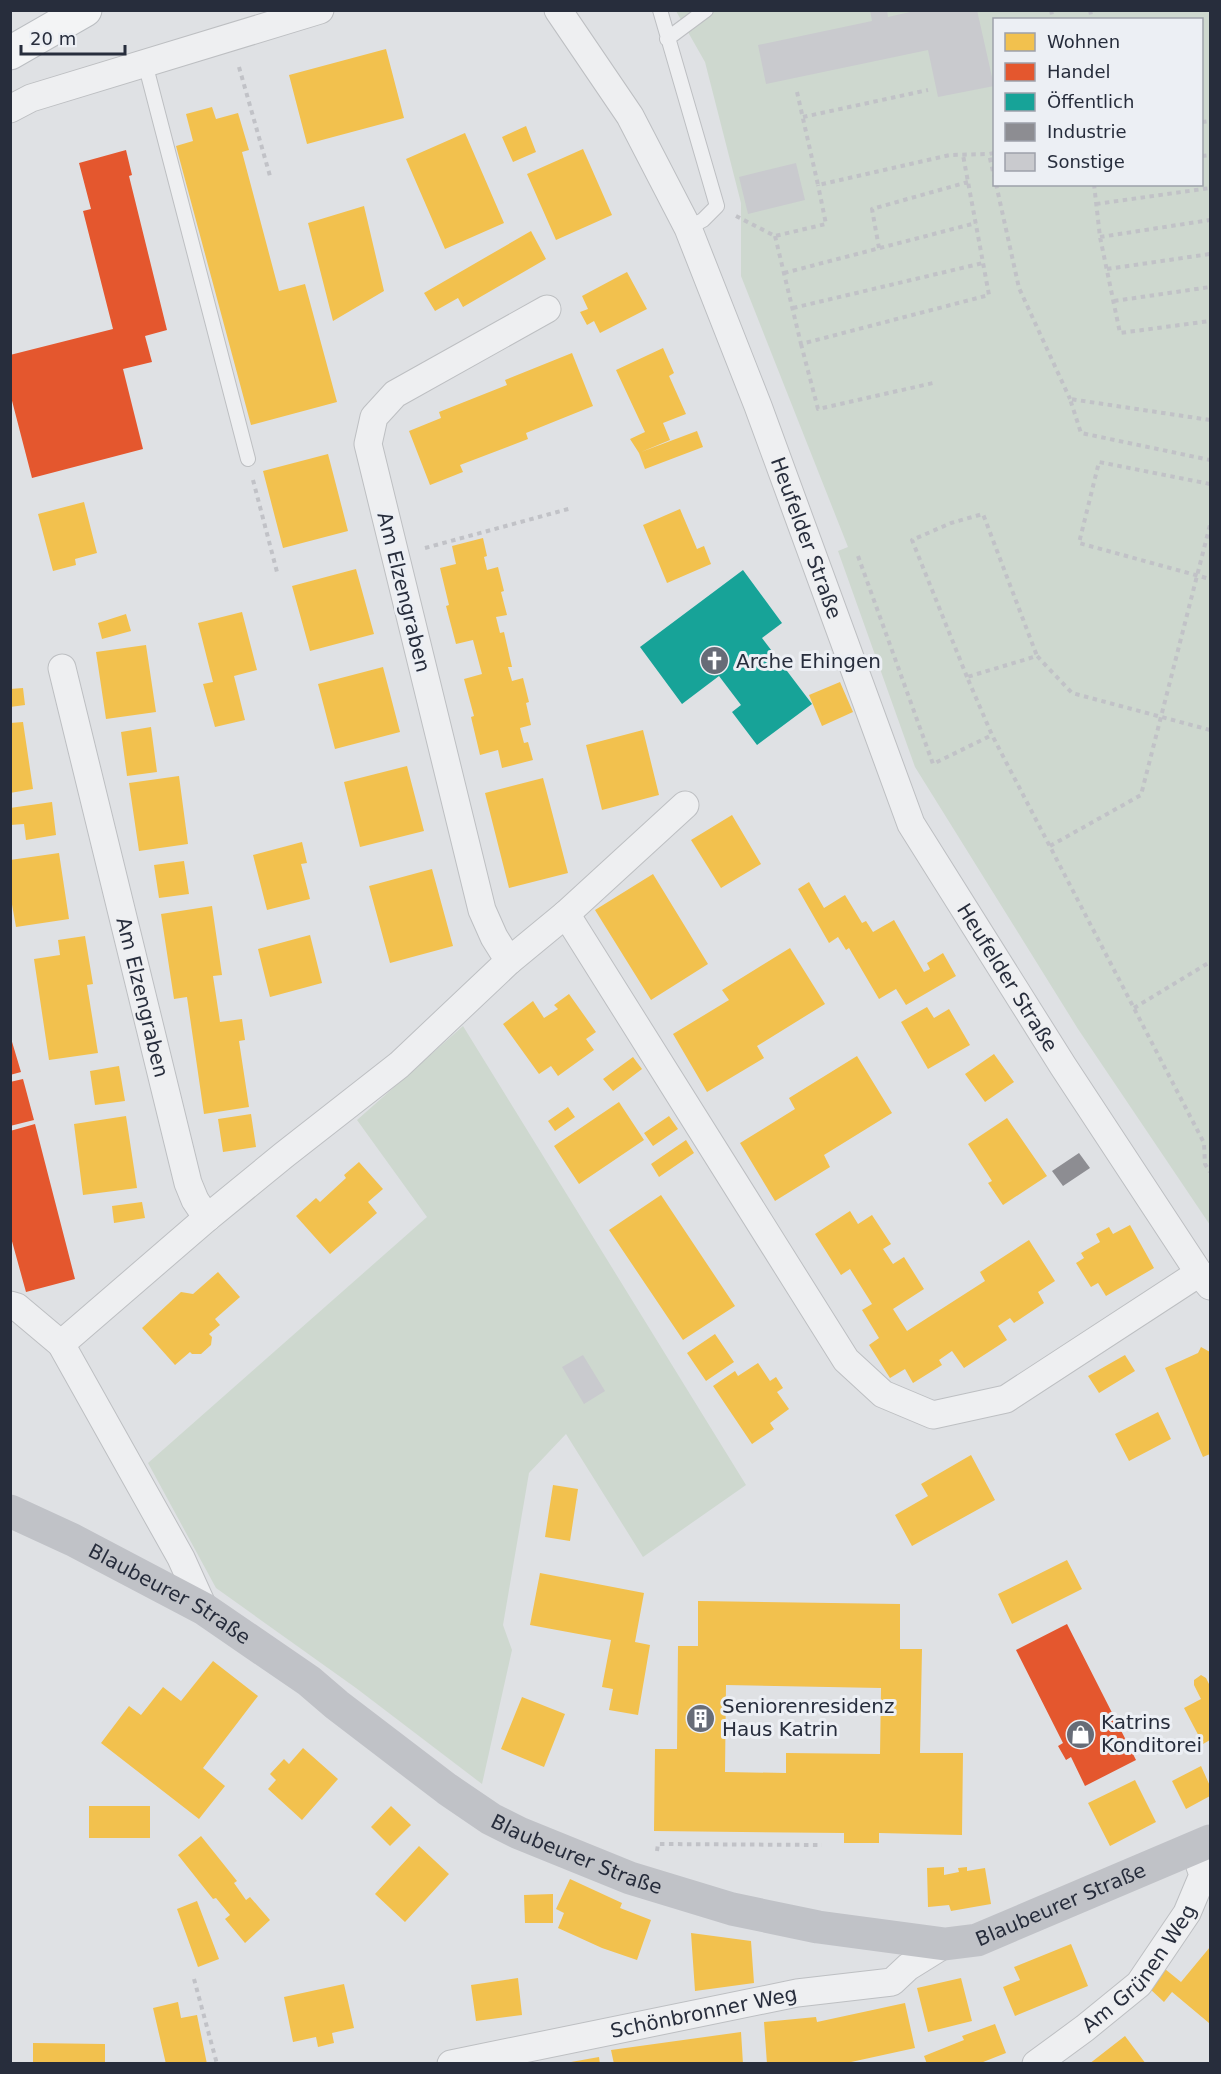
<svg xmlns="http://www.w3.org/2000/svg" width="1221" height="2074" viewBox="0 0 1221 2074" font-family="'DejaVu Sans',sans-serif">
  <rect width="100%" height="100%" fill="#dfe1e4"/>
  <!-- green -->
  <path fill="#ced8cf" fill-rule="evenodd" d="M 676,11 L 1210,11 L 1210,1225 L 1078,1029 L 915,767 L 838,551 L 848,547 L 741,276 L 741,203 L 705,62 ZM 994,20 L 1202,20 L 1202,184 L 994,184 Z
    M 463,1026 L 746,1485 L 643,1557 L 566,1434 L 529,1473 L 503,1625 L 512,1650 L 482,1784 L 356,1688 L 216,1588 L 148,1463 L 427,1217 L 357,1120 Z"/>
  <!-- homes -->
  <path fill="#f2c14e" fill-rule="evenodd" d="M 386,49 L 404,118 L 307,144 L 289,75 Z
    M 212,107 L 216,119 L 238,113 L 249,150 L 242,152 L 279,291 L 305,284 L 337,402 L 251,425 L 176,146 L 193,141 L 186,114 Z
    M 526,126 L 536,152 L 513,162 L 502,137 Z
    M 465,133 L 504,223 L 445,249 L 406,159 Z
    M 583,149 L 612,215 L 556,240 L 527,174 Z
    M 364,206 L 384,291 L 333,321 L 308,223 Z
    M 531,231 L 546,259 L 463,307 L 458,298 L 435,311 L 424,293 Z
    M 627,272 L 647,309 L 600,333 L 594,321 L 587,325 L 580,312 L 588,309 L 582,296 Z
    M 663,348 L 674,373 L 669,376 L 686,414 L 663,423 L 670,440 L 641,452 L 697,431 L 703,447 L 645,469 L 639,453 L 630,439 L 645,432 L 616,370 Z
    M 572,353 L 593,406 L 526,433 L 528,439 L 460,465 L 463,472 L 430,485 L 409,431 L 441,418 L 439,412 L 507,385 L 505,380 Z
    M 328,454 L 348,531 L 283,548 L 263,471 Z
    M 84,502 L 97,553 L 75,559 L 76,565 L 53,571 L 38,514 Z
    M 680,509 L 697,549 L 704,546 L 711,564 L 667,583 L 643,525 Z
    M 483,538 L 487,556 L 484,557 L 487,570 L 498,567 L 504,591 L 501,592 L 507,615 L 496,617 L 500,633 L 504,632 L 512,667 L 508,667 L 512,681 L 523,678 L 529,702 L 526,703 L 531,725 L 520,728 L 524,743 L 528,742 L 533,760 L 502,768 L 498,750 L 480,755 L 471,717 L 474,716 L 464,679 L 482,674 L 473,640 L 456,644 L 446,606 L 449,605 L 440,568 L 456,564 L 452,546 Z
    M 356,569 L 374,634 L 310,651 L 292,586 Z
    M 242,612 L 257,670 L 234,676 L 245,720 L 215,727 L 203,684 L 213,682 L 198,623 Z
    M 126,614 L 131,631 L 102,639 L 98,623 Z
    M 146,645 L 156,712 L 106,719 L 96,652 Z
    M 383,667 L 400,732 L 335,749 L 318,684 Z
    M 840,682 L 853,712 L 822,726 L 809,695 Z
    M 23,688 L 25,705 L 10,707 L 10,689 Z
    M 23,722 L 33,789 L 10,793 L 10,723 Z
    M 151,727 L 157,772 L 127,776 L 121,732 Z
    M 643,730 L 659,795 L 602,810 L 586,745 Z
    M 407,766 L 424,831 L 360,847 L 344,782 Z
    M 179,776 L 188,844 L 139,851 L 129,783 Z
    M 543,778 L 568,873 L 509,888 L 485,793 Z
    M 52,802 L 56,835 L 26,840 L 24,824 L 10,825 L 10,808 Z
    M 732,815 L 761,864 L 721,888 L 691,840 Z
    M 302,842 L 307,863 L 301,864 L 310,899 L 267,910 L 253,855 Z
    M 59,853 L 69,919 L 16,927 L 10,893 L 10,860 Z
    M 184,861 L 189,894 L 159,898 L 154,865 Z
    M 432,869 L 453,946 L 390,963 L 369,886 Z
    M 653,874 L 708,964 L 651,1000 L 595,910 Z
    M 809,882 L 824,908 L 845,895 L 862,923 L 866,921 L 873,932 L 894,920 L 924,972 L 930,969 L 927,963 L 943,953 L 956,976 L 906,1005 L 896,989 L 879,999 L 849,948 L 846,950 L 838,937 L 829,943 L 798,889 Z
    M 212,906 L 222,975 L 213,976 L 220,1022 L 242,1019 L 245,1040 L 239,1041 L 249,1107 L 204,1114 L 187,997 L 174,999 L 161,914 Z
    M 310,935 L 322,983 L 270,997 L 258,949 Z
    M 85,936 L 93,984 L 87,985 L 98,1053 L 49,1060 L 34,959 L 60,955 L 58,940 Z
    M 790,948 L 825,1004 L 757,1046 L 764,1058 L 707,1092 L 673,1034 L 729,1000 L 722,990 Z
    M 569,994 L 596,1032 L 586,1039 L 594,1050 L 558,1076 L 551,1066 L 539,1074 L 503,1024 L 533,1001 L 544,1018 L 558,1009 L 554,1005 Z
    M 927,1007 L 934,1018 L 949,1009 L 970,1045 L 928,1069 L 901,1022 Z
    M 994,1054 L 1014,1082 L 985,1102 L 965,1074 Z
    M 857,1056 L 892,1113 L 824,1155 L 830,1167 L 775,1201 L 740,1143 L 795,1109 L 789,1098 Z
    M 633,1057 L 642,1069 L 613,1091 L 603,1079 Z
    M 119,1066 L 125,1101 L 95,1105 L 90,1071 Z
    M 619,1102 L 644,1140 L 579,1184 L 554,1146 Z
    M 568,1107 L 575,1117 L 555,1131 L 548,1121 Z
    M 251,1114 L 256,1147 L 223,1152 L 218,1119 Z
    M 126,1116 L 137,1188 L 83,1195 L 74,1124 Z
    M 669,1116 L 678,1129 L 653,1146 L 644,1133 Z
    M 1007,1118 L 1047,1176 L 1003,1205 L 988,1183 L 992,1181 L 968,1144 Z
    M 686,1140 L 694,1153 L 659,1177 L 651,1164 Z
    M 359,1162 L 383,1189 L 368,1202 L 377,1213 L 330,1254 L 296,1216 L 316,1198 L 320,1202 L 346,1178 L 344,1175 Z
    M 661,1195 L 735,1306 L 683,1340 L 609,1230 Z
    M 142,1202 L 145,1218 L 114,1223 L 112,1206 Z
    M 850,1211 L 858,1224 L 872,1215 L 891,1244 L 883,1249 L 893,1264 L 904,1257 L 924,1289 L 893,1309 L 907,1331 L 985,1281 L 980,1272 L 1029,1240 L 1055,1281 L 1038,1292 L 1044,1303 L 1014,1323 L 1010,1318 L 998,1326 L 1007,1340 L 964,1368 L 952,1351 L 939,1360 L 942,1365 L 913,1383 L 905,1369 L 890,1378 L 869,1345 L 879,1338 L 862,1310 L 872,1304 L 850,1269 L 841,1275 L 815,1234 Z
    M 1130,1225 L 1154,1268 L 1106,1296 L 1098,1283 L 1091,1287 L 1076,1263 L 1084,1258 L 1081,1253 L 1100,1242 L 1096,1234 L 1109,1227 L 1113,1234 Z
    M 218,1272 L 240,1297 L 215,1319 L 220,1325 L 209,1334 L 212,1337 L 211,1345 L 201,1354 L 192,1354 L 190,1352 L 175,1365 L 142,1328 L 181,1292 L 193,1294 Z
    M 715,1334 L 734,1362 L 706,1381 L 687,1353 Z
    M 1201,1347 L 1210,1352 L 1210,1454 L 1203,1457 L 1165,1368 L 1198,1353 Z
    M 1125,1355 L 1135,1371 L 1099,1393 L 1088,1376 Z
    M 758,1363 L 770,1381 L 776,1377 L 783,1388 L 777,1392 L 789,1409 L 770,1423 L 774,1429 L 752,1444 L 713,1386 L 735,1371 L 738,1376 Z
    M 1158,1412 L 1171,1439 L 1129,1461 L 1115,1434 Z
    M 971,1455 L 995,1500 L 912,1546 L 895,1515 L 928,1496 L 921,1484 Z
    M 553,1485 L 578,1489 L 570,1541 L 545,1537 Z
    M 1067,1560 L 1082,1589 L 1012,1624 L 998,1594 Z
    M 540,1573 L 644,1593 L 635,1642 L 650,1645 L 638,1715 L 609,1710 L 613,1689 L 602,1687 L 611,1640 L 530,1625 Z
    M 698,1601 L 900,1604 L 900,1649 L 922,1649 L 920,1753 L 963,1753 L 962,1835 L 879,1833 L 879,1843 L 844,1843 L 844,1833 L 654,1831 L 655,1749 L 677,1749 L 678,1646 L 698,1646 ZM 726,1685 L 881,1688 L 880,1754 L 786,1753 L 786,1773 L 725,1772 Z
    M 213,1661 L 258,1696 L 203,1768 L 225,1786 L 199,1819 L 101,1743 L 129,1706 L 141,1715 L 163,1687 L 181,1701 Z
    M 1201,1675 L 1206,1678 L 1210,1686 L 1210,1740 L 1203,1744 L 1184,1708 L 1201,1699 L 1194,1685 L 1194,1680 Z
    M 522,1697 L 565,1714 L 544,1767 L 501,1749 Z
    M 303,1748 L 338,1779 L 302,1820 L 268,1789 L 276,1780 L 270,1774 L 284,1759 L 289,1764 Z
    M 1201,1766 L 1210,1786 L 1210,1796 L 1186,1809 L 1172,1781 Z
    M 1135,1780 L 1156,1822 L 1110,1846 L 1088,1803 Z
    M 89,1806 L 150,1806 L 150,1838 L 89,1838 Z
    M 391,1806 L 411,1825 L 390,1846 L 371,1827 Z
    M 201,1836 L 237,1881 L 234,1883 L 246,1900 L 250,1897 L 270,1920 L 245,1943 L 225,1919 L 230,1915 L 216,1898 L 213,1899 L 178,1855 Z
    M 419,1846 L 449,1874 L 405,1922 L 375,1894 Z
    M 944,1867 L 944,1875 L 959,1872 L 958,1868 L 967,1867 L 967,1871 L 985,1868 L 991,1904 L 951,1911 L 949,1905 L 928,1907 L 927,1868 Z
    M 570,1879 L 622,1903 L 620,1908 L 651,1920 L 637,1960 L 602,1948 L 558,1928 L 564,1913 L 556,1909 Z
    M 553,1894 L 553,1923 L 525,1923 L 524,1895 Z
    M 197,1901 L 219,1959 L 198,1967 L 177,1909 Z
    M 691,1933 L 751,1941 L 754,1983 L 695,1991 Z
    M 1071,1944 L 1088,1986 L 1015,2016 L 1003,1987 L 1020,1980 L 1014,1967 Z
    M 1210,1947 L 1210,2021 L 1209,2023 L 1172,1992 L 1164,2002 L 1149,1988 L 1165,1969 L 1181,1982 Z
    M 518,1978 L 522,2015 L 476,2021 L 471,1985 Z
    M 961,1978 L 972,2021 L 928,2032 L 917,1988 Z
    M 344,1984 L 354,2028 L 332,2033 L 334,2043 L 318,2047 L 316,2037 L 293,2042 L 284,1997 Z
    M 178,2002 L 181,2018 L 197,2015 L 207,2064 L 166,2064 L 153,2008 Z
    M 905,2003 L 915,2048 L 842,2064 L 767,2064 L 764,2022 L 816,2017 L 817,2022 Z
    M 995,2024 L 1006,2053 L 978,2064 L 927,2064 L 924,2056 L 964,2040 L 962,2036 Z
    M 741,2032 L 743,2064 L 614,2064 L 611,2050 Z
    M 1125,2036 L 1146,2064 L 1089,2064 Z
    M 33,2043 L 105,2044 L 105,2064 L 33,2064 Z
    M 599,2057 L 600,2064 L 571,2064 L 571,2062 Z"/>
  <!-- shops -->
  <path fill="#e4572e" d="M 126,150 L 132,175 L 129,176 L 167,330 L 145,336 L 152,362 L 123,369 L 143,449 L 32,478 L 10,393 L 10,355 L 113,329 L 83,211 L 91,209 L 79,163 Z
    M 10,1035 L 21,1072 L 10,1075 Z
    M 23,1079 L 34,1120 L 10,1126 L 10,1082 Z
    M 35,1124 L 75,1279 L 26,1292 L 10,1234 L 10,1131 Z
    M 1067,1624 L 1136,1760 L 1085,1786 L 1071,1757 L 1066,1760 L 1058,1746 L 1063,1743 L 1016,1650 Z"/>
  <!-- public -->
  <path fill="#17a398" d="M 743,570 L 782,623 L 762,638 L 812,704 L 757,745 L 732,712 L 741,705 L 719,676 L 682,704 L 640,647 Z"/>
  <!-- industry -->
  <path fill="#8d8d92" d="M 1079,1153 L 1090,1168 L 1063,1186 L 1052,1171 Z"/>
  <!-- building -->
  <path fill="#c9cace" d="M 870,10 L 887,10 L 888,17 L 919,10 L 977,10 L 994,86 L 938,97 L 928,50 L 766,84 L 758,45 L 872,21 Z
    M 796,163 L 805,200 L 748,214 L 739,177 Z
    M 583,1355 L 605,1391 L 584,1404 L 562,1367 Z"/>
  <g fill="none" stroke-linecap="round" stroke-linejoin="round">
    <defs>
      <path id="lane" d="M 660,10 L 717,206 L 703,220 L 688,228
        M 667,39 L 706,10
        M 145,63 L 248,459"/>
      <g id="street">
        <path id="s1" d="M 558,10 L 630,116 L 688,228 L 758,406 L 911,824 L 1063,1066 L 1199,1273 L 1210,1286"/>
        <path d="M 10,109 L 31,98 L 320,10"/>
        <path id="s2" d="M 62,668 L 188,1183 L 195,1200 L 207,1218"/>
        <path d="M 566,914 L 846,1360 L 883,1394 L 933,1415 L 1006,1399 L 1199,1273"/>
        <path d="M 509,961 L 566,914 L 685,805"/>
        <path d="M 10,1305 L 17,1307 L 61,1344 L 181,1558 L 204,1609"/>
        <path d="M 61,1344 L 207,1218 L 284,1155 L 399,1065 L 509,961 L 494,937 L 482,910 L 368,444 L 374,417 L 395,394 L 547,309"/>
        <path id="s3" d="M 451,2064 L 797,1993 L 892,1982 L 908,1967 L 945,1944"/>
        <path id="s4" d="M 1036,2064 L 1085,2028 L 1139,1984 L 1187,1913 L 1203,1875 L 1194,1849"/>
      </g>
      <path id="primary" d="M 10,53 L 85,10"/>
    </defs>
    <!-- lane casing -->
    <use href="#lane" stroke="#bdbfc2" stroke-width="16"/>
    <!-- street casing -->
    <use href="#street" stroke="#bdbfc2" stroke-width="29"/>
    <!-- primary casing -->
    <use href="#primary" stroke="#bbbec2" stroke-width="35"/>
    <!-- path -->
    <path stroke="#c1c2c7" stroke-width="4" stroke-dasharray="4.5 4.5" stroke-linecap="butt" d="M 1051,10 L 1053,20
      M 1090,10 L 1092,20
      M 239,67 L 270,176
      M 797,92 L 818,185 L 950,155 L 989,154
      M 803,117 L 928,90
      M 1202,122 L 1210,121
      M 994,153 L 989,154 L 994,176
      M 1202,156 L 1210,155
      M 996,184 L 1019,288 L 1070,399
      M 1094,184 L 1100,237 L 1120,333 L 1210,321
      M 1096,204 L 1210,188
      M 736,216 L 775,236 L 826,224 L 818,185
      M 775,236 L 801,344 L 989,295 L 963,155
      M 1100,237 L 1210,220
      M 879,248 L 872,209 L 968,182
      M 1107,269 L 1210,254
      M 784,273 L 976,223
      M 1114,301 L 1210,287
      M 793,308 L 983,263
      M 801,344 L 818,409 L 933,383
      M 1210,420 L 1070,399 L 1081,433 L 1210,460
      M 253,480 L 277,572
      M 1210,484 L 1099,462 L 1079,543 L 1210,579
      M 425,548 L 572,508
      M 858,556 L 933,764 L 992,735
      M 967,677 L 912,540 L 951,523 L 983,514 L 1037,656
      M 1210,730 L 1072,693 L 1037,656 L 967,677 L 992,735 L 1204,1143 L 1205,1164 L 1210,1172
      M 1050,846 L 1141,795 L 1210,525
      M 1134,1008 L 1210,962
      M 657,1851 L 658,1844 L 822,1845
      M 194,1979 L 217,2064"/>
    <!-- lane -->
    <use href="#lane" stroke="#eeeff1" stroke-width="14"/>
    <!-- street -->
    <use href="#street" stroke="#eeeff1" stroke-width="27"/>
    <!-- secondary -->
    <path stroke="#c0c2c7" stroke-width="33" id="s5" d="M 10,1511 L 73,1540 L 204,1609 L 309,1681 L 337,1705 L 447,1789 L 491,1819 L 519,1833 L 630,1878 L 732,1909 L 818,1927 L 945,1944 L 977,1940 L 1210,1841"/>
    <!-- primary -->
    <use href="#primary" stroke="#f3f4f5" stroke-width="33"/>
  </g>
  <!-- icons -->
  <defs>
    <symbol id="church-disc" viewBox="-11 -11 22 22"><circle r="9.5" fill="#676c77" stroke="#eceff4"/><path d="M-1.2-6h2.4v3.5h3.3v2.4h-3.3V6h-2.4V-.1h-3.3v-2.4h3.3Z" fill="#fff"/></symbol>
    <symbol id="building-disc" viewBox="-11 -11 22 22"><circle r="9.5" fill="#676c77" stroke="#eceff4"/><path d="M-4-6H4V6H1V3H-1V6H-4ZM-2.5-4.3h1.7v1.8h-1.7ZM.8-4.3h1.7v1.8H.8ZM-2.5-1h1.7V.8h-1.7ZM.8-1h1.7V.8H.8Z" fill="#fff"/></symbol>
    <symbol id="shop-disc" viewBox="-11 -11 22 22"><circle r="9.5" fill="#676c77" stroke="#eceff4"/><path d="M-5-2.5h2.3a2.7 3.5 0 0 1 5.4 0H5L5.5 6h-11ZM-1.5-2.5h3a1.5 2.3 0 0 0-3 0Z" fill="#fff"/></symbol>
  </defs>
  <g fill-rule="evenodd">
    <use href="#church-disc" x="698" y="644" width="33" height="33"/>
    <use href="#building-disc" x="684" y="1702" width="33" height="33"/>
    <use href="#shop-disc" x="1064" y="1718" width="33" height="33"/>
  </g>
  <g text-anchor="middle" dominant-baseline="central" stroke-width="6" stroke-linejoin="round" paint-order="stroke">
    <!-- street labels -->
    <g font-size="20" fill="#272d3c" stroke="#eceff4">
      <text stroke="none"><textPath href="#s1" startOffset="586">Heufelder Straße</textPath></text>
      <text transform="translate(404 592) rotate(76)">Am Elzengraben</text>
      <text stroke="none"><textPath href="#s1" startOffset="1072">Heufelder Straße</textPath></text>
      <text stroke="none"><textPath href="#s2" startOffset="339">Am Elzengraben</textPath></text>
      <text stroke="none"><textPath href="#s5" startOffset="180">Blaubeurer Straße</textPath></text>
      <text stroke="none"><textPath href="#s5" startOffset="666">Blaubeurer Straße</textPath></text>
      <text stroke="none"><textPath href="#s5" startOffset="1170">Blaubeurer Straße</textPath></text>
      <text stroke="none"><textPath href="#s4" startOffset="142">Am Grünen Weg</textPath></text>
      <text stroke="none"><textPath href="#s3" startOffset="258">Schönbronner Weg</textPath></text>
    </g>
    <!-- poi labels -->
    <g font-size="20" fill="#272d3c" stroke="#eceff4" text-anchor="start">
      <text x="736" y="661">Arche Ehingen</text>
      <text x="722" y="1706">Seniorenresidenz<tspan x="722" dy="23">Haus Katrin</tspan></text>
      <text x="1101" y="1722">Katrins<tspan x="1101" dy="23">Konditorei</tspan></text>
    </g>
  </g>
  <!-- border -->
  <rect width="1221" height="2074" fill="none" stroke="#272d3c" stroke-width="24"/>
  <!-- legend -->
  <rect x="993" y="18" width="210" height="168" fill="#eceff4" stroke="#9da1aa" stroke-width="1.5"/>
  <rect x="1005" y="33" width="30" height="18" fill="#f2c14e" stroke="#9da1aa" stroke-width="1.5"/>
  <text x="1047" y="48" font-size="18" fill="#272d3c">Wohnen</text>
  <rect x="1005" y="63" width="30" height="18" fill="#e4572e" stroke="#9da1aa" stroke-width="1.5"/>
  <text x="1047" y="78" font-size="18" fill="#272d3c">Handel</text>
  <rect x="1005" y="93" width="30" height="18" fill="#17a398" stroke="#9da1aa" stroke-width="1.5"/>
  <text x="1047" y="108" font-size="18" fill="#272d3c">Öffentlich</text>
  <rect x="1005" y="123" width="30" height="18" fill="#8d8d92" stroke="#9da1aa" stroke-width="1.5"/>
  <text x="1047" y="138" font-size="18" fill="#272d3c">Industrie</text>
  <rect x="1005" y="153" width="30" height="18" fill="#c9cace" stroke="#9da1aa" stroke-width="1.5"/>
  <text x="1047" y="168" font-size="18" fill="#272d3c">Sonstige</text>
  <!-- scale -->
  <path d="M21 45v9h104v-9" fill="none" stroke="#272d3c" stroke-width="3"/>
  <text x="30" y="45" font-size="18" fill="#272d3c" stroke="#eceff4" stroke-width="4.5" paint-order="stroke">20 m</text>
</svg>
